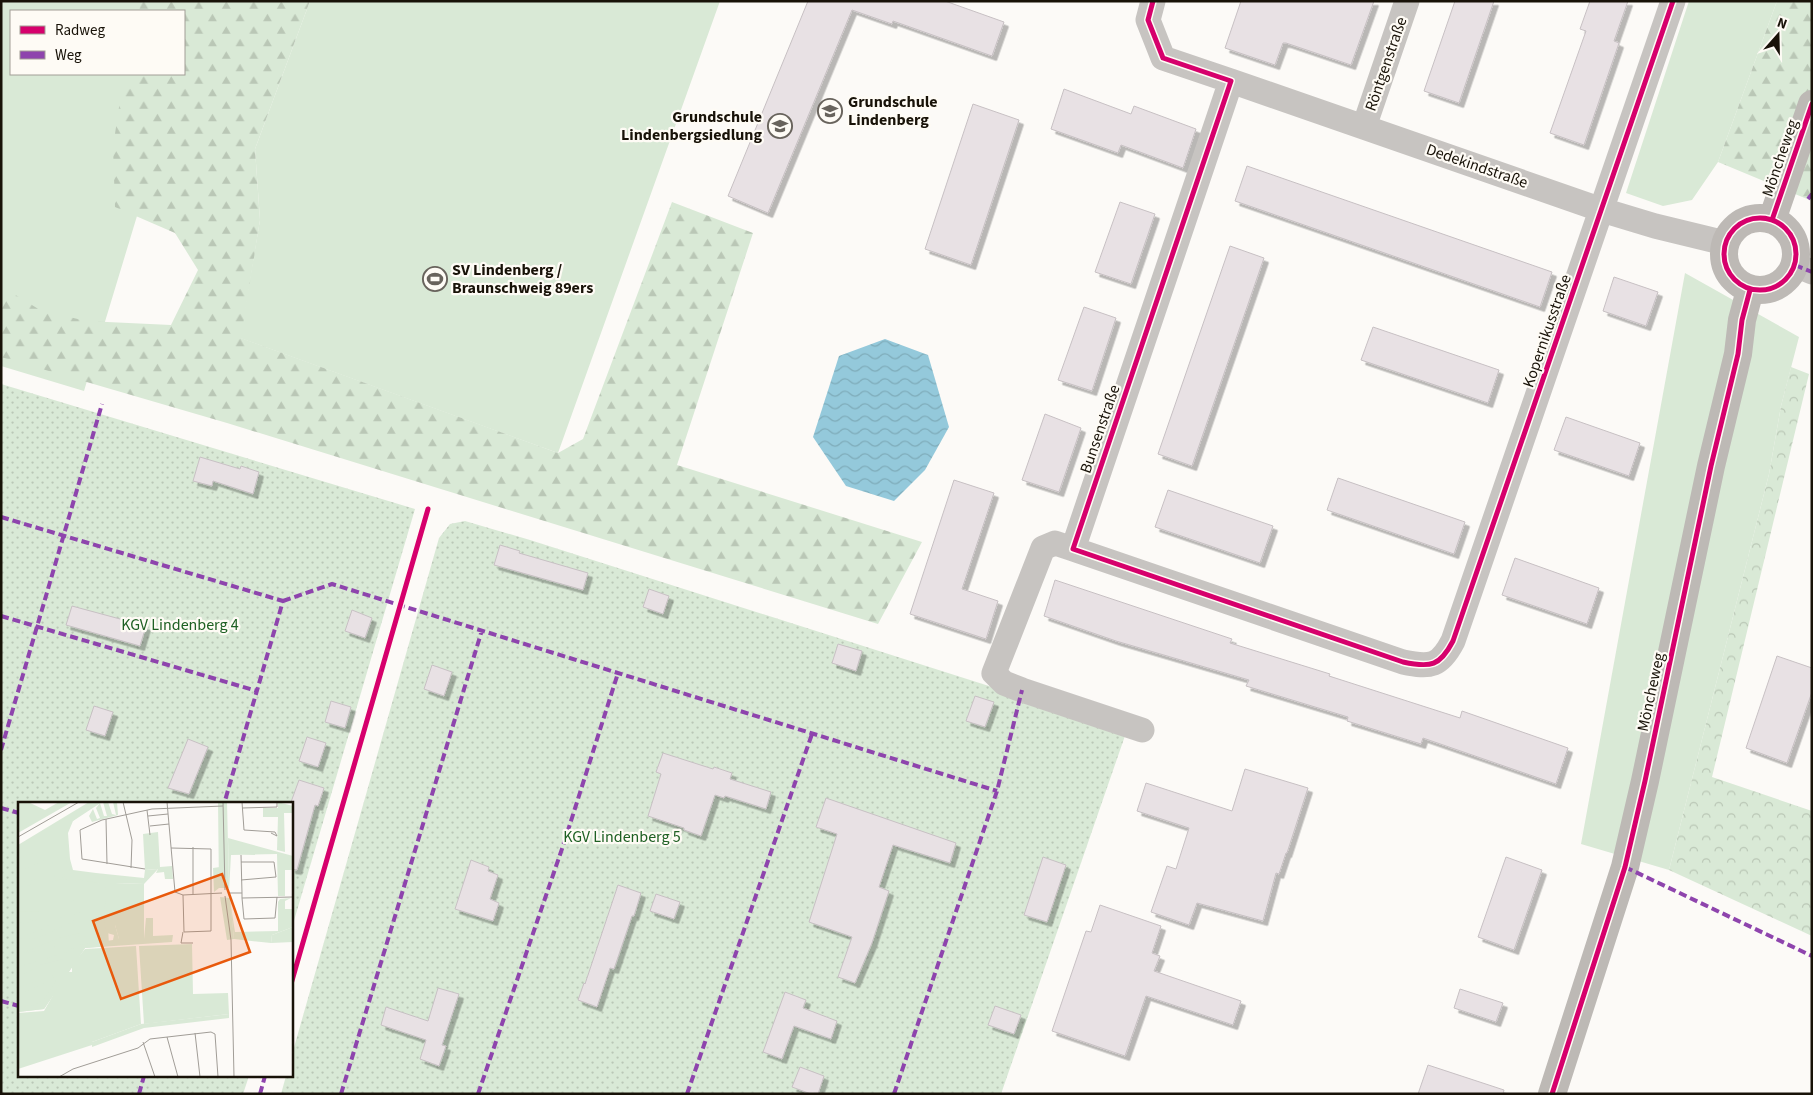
<svg xmlns="http://www.w3.org/2000/svg" width="1813" height="1095" viewBox="0 0 1813 1095" font-family="'Source Sans 3',sans-serif">
  <defs>
    <pattern id="forest-firs" width="22" height="20" patternUnits="userSpaceOnUse" patternTransform="scale(1.25)"><rect width="22" height="20" fill="#d9e9d6"/><path d="M5 1l3.5 6h-7zM16 11l3.5 6h-7z" fill="#bac7b6"/></pattern>
    <pattern id="park-crowns" width="20" height="18" patternUnits="userSpaceOnUse" patternTransform="scale(1.25)"><rect width="20" height="18" fill="#d9e9d6"/><path d="M2 6a3 3 0 1 1 6 0M12 15a3 3 0 1 1 6 0" fill="none" stroke="#bac7b6"/></pattern>
    <pattern id="garden-dots" width="8" height="8" patternUnits="userSpaceOnUse" patternTransform="scale(1.25)"><rect width="8" height="8" fill="#d9e9d6"/><path d="M2 2h.1M6 6h.1" fill="none" stroke="#bac7b6" stroke-width="1.8" stroke-linecap="round"/></pattern>
    <pattern id="water-waves" width="16" height="10" patternUnits="userSpaceOnUse" patternTransform="scale(1.25)"><rect width="16" height="10" fill="#94c9db"/><path d="M0 5q4-4 8 0t8 0" fill="none" stroke="#7facba"/></pattern>
    <filter id="shadow"><feDropShadow dx="4.5" dy="4.5" stdDeviation="0" flood-color="#0004"/></filter>
  </defs>
  <rect width="100%" height="100%" fill="#fcfaf7"/>
  <!-- grass -->
  <path fill="#d9e9d6" d="M 1,1 L 202,1 L 184,11 L 11,11 L 11,74 L 180,74 L 84,391 L 1,366 Z
    M 310,1 L 720,1 L 558,453 L 240,338 L 260,220 L 255,149 Z
    M 1689,1 L 1777,1 L 1718,162 L 1692,200 L 1663,206 L 1626,193 Z
    M 1685,273 L 1799,337 L 1781,406 L 1769,474 L 1669,870 L 1581,844 Z"/>
  <!-- forest -->
  <path fill="url(#forest-firs)" d="M 141,1 L 310,1 L 255,149 L 260,220 L 241,338 L 558,453 L 583,439 L 672,202 L 753,233 L 677,465 L 922,542 L 878,624 L 227,423 L 1,357 L 1,286 L 40,310 L 86,321 L 171,325 L 198,270 L 175,233 L 115,207 L 113,147 L 124,74 L 184,74 L 184,11 L 139,11 Z
    M 1777,1 L 1812,1 L 1812,201 L 1718,162 Z"/>
  <!-- park -->
  <path fill="url(#park-crowns)" d="M 1791,367 L 1809,374 L 1712,777 L 1812,811 L 1812,936 L 1669,870 L 1769,474 L 1781,406 Z"/>
  <!-- garden -->
  <path fill="url(#garden-dots)" d="M 1,384 L 415,509 L 291,931 L 291,804 L 19,804 L 19,1076 L 249,1076 L 243,1094 L 1,1094 Z
    M 465,521 L 530,540 L 1127,730 L 1001,1094 L 281,1094 L 286,1076 L 291,1076 L 291,1058 L 439,538 L 450,524 Z"/>
  <!-- water -->
  <path fill="url(#water-waves)" d="M 885,339 L 928,355 L 949,427 L 925,470 L 894,501 L 846,486 L 813,437 L 839,356 Z"/>
  <!-- building -->
  <path fill="#e8e1e4" stroke="#c7c0c3" filter="url(#shadow)" d="M 808,1 L 945,1 L 1004,22 L 992,56 L 893,21 L 892,24 L 852,10 L 768,213 L 728,196 Z
    M 1241,1 L 1374,1 L 1351,65 L 1286,43 L 1283,43 L 1275,65 L 1225,48 Z
    M 1455,1 L 1494,1 L 1459,103 L 1424,91 Z
    M 1590,1 L 1628,1 L 1614,41 L 1619,43 L 1584,145 L 1550,133 L 1586,31 L 1580,29 Z
    M 1064,89 L 1131,114 L 1134,106 L 1196,129 L 1183,168 L 1121,145 L 1118,153 L 1051,129 Z
    M 973,104 L 1019,120 L 971,265 L 925,249 Z
    M 1247,166 L 1552,272 L 1540,307 L 1235,201 Z
    M 1120,202 L 1155,214 L 1131,284 L 1095,272 Z
    M 1230,246 L 1264,258 L 1192,466 L 1158,454 Z
    M 1614,277 L 1658,292 L 1646,326 L 1603,311 Z
    M 1084,307 L 1116,318 L 1092,391 L 1058,380 Z
    M 1373,327 L 1499,370 L 1488,403 L 1361,360 Z
    M 1045,414 L 1081,428 L 1059,492 L 1022,480 Z
    M 1566,417 L 1640,443 L 1629,476 L 1554,450 Z
    M 200,457 L 240,469 L 241,466 L 259,472 L 253,494 L 213,481 L 212,486 L 193,481 Z
    M 1338,478 L 1465,522 L 1454,554 L 1327,510 Z
    M 954,480 L 994,493 L 962,589 L 998,601 L 986,639 L 910,614 Z
    M 1168,490 L 1273,526 L 1260,563 L 1155,527 Z
    M 500,545 L 520,551 L 519,553 L 588,573 L 583,590 L 494,565 Z
    M 1515,558 L 1599,588 L 1587,624 L 1502,595 Z
    M 1055,580 L 1232,639 L 1230,643 L 1330,674 L 1329,676 L 1460,718 L 1462,711 L 1568,748 L 1556,784 L 1423,738 L 1421,744 L 1347,721 L 1348,717 L 1246,686 L 1249,680 L 1116,641 L 1044,616 Z
    M 649,589 L 669,596 L 663,614 L 643,607 Z
    M 72,606 L 146,626 L 140,646 L 66,625 Z
    M 352,610 L 372,618 L 365,638 L 345,631 Z
    M 838,644 L 862,651 L 856,671 L 832,663 Z
    M 1777,656 L 1812,668 L 1812,692 L 1787,763 L 1746,748 Z
    M 432,665 L 452,672 L 444,696 L 424,689 Z
    M 975,696 L 994,702 L 985,727 L 966,721 Z
    M 331,701 L 351,707 L 345,728 L 325,722 Z
    M 94,706 L 113,712 L 105,736 L 86,730 Z
    M 307,737 L 326,743 L 318,767 L 299,761 Z
    M 188,739 L 208,747 L 189,794 L 168,788 Z
    M 663,753 L 713,769 L 714,767 L 732,773 L 730,779 L 771,792 L 766,809 L 725,796 L 724,798 L 715,795 L 701,836 L 684,830 L 684,828 L 648,816 L 661,774 L 656,772 Z
    M 1245,769 L 1308,788 L 1287,853 L 1286,853 L 1279,874 L 1276,873 L 1263,921 L 1197,903 L 1189,925 L 1151,912 L 1167,866 L 1176,869 L 1189,828 L 1137,811 L 1146,783 L 1232,811 Z
    M 299,780 L 324,788 L 318,806 L 315,805 L 297,870 L 291,869 L 291,802 Z
    M 826,798 L 956,843 L 950,863 L 893,845 L 879,887 L 889,891 L 872,943 L 855,983 L 838,977 L 852,937 L 809,922 L 837,834 L 816,827 Z
    M 1043,857 L 1066,865 L 1047,922 L 1024,915 Z
    M 1506,857 L 1542,870 L 1514,950 L 1478,937 Z
    M 471,860 L 489,867 L 488,871 L 498,875 L 490,899 L 499,903 L 493,921 L 455,909 Z
    M 618,885 L 641,893 L 634,916 L 632,916 L 614,969 L 610,968 L 597,1007 L 578,1000 L 584,983 L 585,984 Z
    M 656,894 L 680,902 L 674,919 L 650,911 Z
    M 1100,905 L 1161,926 L 1152,953 L 1160,956 L 1154,971 L 1241,1001 L 1233,1025 L 1146,996 L 1125,1056 L 1052,1031 L 1086,931 L 1091,932 Z
    M 438,988 L 459,994 L 442,1045 L 446,1046 L 439,1066 L 420,1059 L 426,1040 L 381,1025 L 386,1007 L 428,1021 Z
    M 1460,989 L 1503,1003 L 1496,1022 L 1454,1008 Z
    M 785,992 L 806,1000 L 803,1008 L 837,1021 L 831,1039 L 794,1026 L 782,1059 L 763,1052 Z
    M 995,1006 L 1021,1015 L 1014,1034 L 988,1025 Z
    M 1428,1065 L 1504,1090 L 1503,1094 L 1418,1094 Z
    M 800,1067 L 824,1076 L 818,1094 L 811,1094 L 792,1087 Z"/>
  <g fill="none" stroke-linecap="round" stroke-linejoin="round">
    <!-- street -->
    <path stroke="#c7c4c1" stroke-width="25" d="M 1153,1 L 1148,20 L 1163,58 L 1231,81 L 1073,549 L 1403,662 C 1431,668 1440,666 1453,641 L 1673,1
      M 1231,81 L 1602,210 L 1655,226 L 1725,243
      M 1364,127 L 1407,1
      M 1795,265 L 1812,272
      M 1073,549 L 1055,543 L 1043,548 L 994,673 L 1004,683 L 1022,690 L 1142,730"/>
    <!-- secondary -->
    <path stroke="#bdb9b5" stroke-width="28" d="M1724 254a36 36 0 1 1 72 0a36 36 0 1 1-72 0Z
      M 1772,220 L 1812,104
      M 1552,1094 L 1625,867 L 1645,781 L 1711,466 L 1738,354 L 1742,320 L 1750,290"/>
    <!-- quiet -->
    <path stroke="#8e44ad" stroke-width="4" stroke-dasharray="8 4" stroke-linecap="butt" d="M 1808,199 L 1812,194
      M 1795,265 L 1812,272
      M 1,517 L 283,601 L 224,804
      M 283,601 L 332,584 L 997,791
      M 1,616 L 257,691
      M 1,750 L 102,404
      M 1,808 L 19,813
      M 1625,867 L 1812,956
      M 1,1001 L 19,1006
      M 139,1094 L 144,1076
      M 260,1094 L 265,1076
      M 341,1094 L 482,630
      M 478,1094 L 564,843 L 618,673
      M 687,1094 L 812,734
      M 894,1094 L 997,791 L 1022,690"/>
    <defs>
      <path id="cycleway" d="M 1153,1 L 1148,20 L 1163,58 L 1231,81 L 1073,549 L 1403,662 C 1431,668 1440,666 1453,641 L 1673,1
        M1724 254a36 36 0 1 1 72 0a36 36 0 1 1-72 0Z
        M 1772,220 L 1812,104
        M 291,984 L 428,509
        M 1552,1094 L 1625,867 L 1645,781 L 1711,466 L 1738,354 L 1742,320 L 1750,290"/>
    </defs>
    <!-- cycleway casing -->
    <use href="#cycleway" stroke="#fefbf5" stroke-width="8"/>
    <!-- cycleway -->
    <use href="#cycleway" stroke="#d6006c" stroke-width="5"/>
  </g>
  <!-- icons -->
  <defs>
    <symbol id="school-ring" viewBox="-11 -11 22 22"><circle r="9.5" fill="#fefbf5" stroke="#68635c" stroke-width="1.5"/><path d="M0-5L7-2L0 1L-7-2ZM-4 1L0 2.5L4 1V4Q0 6-4 4Z" fill="#68635c"/></symbol>
    <symbol id="stadium-ring" viewBox="-11 -11 22 22"><circle r="9.5" fill="#fefbf5" stroke="#68635c" stroke-width="1.5"/><path d="M0-5a6.5 5 0 1 0 0 10a6.5 5 0 1 0 0-10ZM-3.5-1.8h7v3.6h-7Z" fill="#68635c"/></symbol>
  </defs>
  <g fill-rule="evenodd">
    <use href="#school-ring" x="816" y="97" width="28" height="28"/>
    <use href="#school-ring" x="766" y="112" width="28" height="28"/>
    <use href="#stadium-ring" x="421" y="265" width="28" height="28"/>
  </g>
  <g text-anchor="middle" dominant-baseline="central" stroke-width="4.5" stroke-linejoin="round" paint-order="stroke">
    <!-- street labels -->
    <g font-size="16" fill="#181208" stroke="#fefbf5">
      <text transform="translate(1386 64) rotate(-71)">Röntgenstraße</text>
      <text transform="translate(1780 158) rotate(-71)">Möncheweg</text>
      <text transform="translate(1477 166) rotate(19)">Dedekindstraße</text>
      <text transform="translate(1547 331) rotate(-71)">Kopernikusstraße</text>
      <text transform="translate(1100 429) rotate(-71)">Bunsenstraße</text>
      <text transform="translate(1651 692) rotate(-78)">Möncheweg</text>
    </g>
    <!-- poi labels -->
    <g font-size="16" font-weight="bold" fill="#181208" stroke="#fefbf5" text-anchor="start">
      <text x="848" y="102">Grundschule<tspan x="848" dy="18">Lindenberg</tspan></text>
      <text x="762" y="117" text-anchor="end">Grundschule<tspan x="762" dy="18">Lindenbergsiedlung</tspan></text>
      <text x="452" y="270">SV Lindenberg /<tspan x="452" dy="18">Braunschweig 89ers</tspan></text>
    </g>
    <!-- park labels -->
    <g font-size="16" fill="#1e6023" stroke="#fefbf5">
      <text x="180" y="625">KGV Lindenberg 4</text>
      <text x="622" y="837">KGV Lindenberg 5</text>
    </g>
  </g>
  <!-- overview -->
  <g transform="translate(18 802)">
    <rect width="275" height="275" fill="#fcfaf7"/>
    <path d="M 0,0 L 10,0 L 27,8 L 41,0 L 54,0 L 0,31 ZM 71,0 L 77,0 L 55,19 L 50,31 L 52,57 L 55,68 L 78,71 L 80,81 L 88,83 L 91,144 L 67,146 L 26,207 L 0,210 L 0,43 ZM 85,0 L 90,0 L 94,12 L 98,13 L 95,0 L 99,0 L 100,13 L 74,20 L 71,14 L 75,7 L 79,17 L 82,16 L 78,6 L 82,1 L 86,14 L 89,14 ZM 202,65 L 201,86 L 196,90 L 195,66 ZM 97,81 L 126,82 L 126,137 L 101,137 L 97,123 ZM 202,95 L 212,96 L 216,137 L 209,138 ZM 275,125 L 275,140 L 253,141 L 254,133 ZM 211,212 L 211,216 L 126,226 L 74,245 L 74,240 L 123,222 Z" fill="#d9e9d6"/>
    <path d="M 77,0 L 84,0 L 55,19 L 56,13 ZM 200,0 L 209,0 L 211,86 L 201,86 ZM 25,49 L 34,56 L 37,79 L 46,75 L 47,72 L 42,69 L 42,59 L 47,55 L 53,72 L 77,76 L 78,71 L 126,76 L 127,68 L 140,67 L 126,82 L 97,81 L 97,123 L 101,137 L 126,137 L 128,116 L 135,116 L 135,134 L 155,133 L 154,140 L 67,146 L 26,207 L 0,210 L 0,205 L 17,203 L 26,197 L 38,179 L 34,173 L 45,157 L 22,163 L 5,173 L 0,172 L 0,165 L 49,150 L 60,143 L 95,138 L 96,133 L 89,131 L 86,121 L 88,83 L 83,86 L 80,81 L 59,77 L 55,80 L 47,77 L 0,85 L 0,81 L 23,76 L 33,65 L 27,58 L 0,70 L 0,56 L 15,51 L 20,54 ZM 66,95 L 72,101 L 65,110 L 57,111 L 55,120 L 16,137 L 0,136 L 0,133 L 9,133 L 25,127 L 48,112 L 52,112 L 56,102 L 53,100 ZM 28,104 L 32,106 L 21,117 L 5,122 L 0,121 L 15,117 L 0,114 L 0,110 L 21,109 ZM 73,122 L 75,126 L 68,134 L 41,137 L 36,140 L 37,148 L 25,147 L 0,153 L 41,136 L 62,131 ZM 27,176 L 27,181 L 0,193 L 0,185 Z" fill="#d9e9d6"/>
    <path d="M 260,0 L 275,4 L 275,11 L 266,11 L 267,50 L 259,48 L 260,15 L 245,15 L 245,6 L 260,6 ZM 140,30 L 142,65 L 154,64 L 155,77 L 147,77 L 146,70 L 138,71 L 140,67 L 127,68 L 125,32 ZM 210,36 L 275,54 L 275,68 L 267,68 L 267,94 L 260,94 L 259,52 L 213,53 L 211,89 ZM 273,96 L 267,99 L 267,107 L 275,107 L 275,125 L 254,133 L 253,141 L 216,137 L 212,98 L 217,130 L 260,129 L 260,100 L 262,97 Z" fill="#d9e9d6"/>
    <path d="M 174,142 L 175,192 L 210,191 L 211,212 L 126,222 L 121,144 ZM 118,144 L 123,222 L 74,240 L 74,243 L 0,267 L 0,211 L 26,209 L 42,181 L 50,170 L 54,170 L 54,163 L 67,147 Z" fill="#d9e9d6"/>
    <path fill="none" stroke="#a19d97" stroke-width="1" d="M 105,0 L 114,38 L 113,66M 149,0 L 157,90 L 165,93 L 166,130 L 193,129 L 193,47 L 153,46M 205,0 L 207,88M 224,0 L 226,28 L 257,30 L 259,34 L 253,31M 224,6 L 259,5 L 259,0M 129,8 L 132,33M 130,14 L 150,12M 88,17 L 89,62M 132,24 L 151,22M 0,35 L 61,0M 175,45 L 175,92M 223,53 L 224,91M 223,60 L 256,60 L 258,75 L 223,78M 127,67 L 64,57 L 62,28 L 84,18 L 134,7 L 205,4M 210,91 L 224,91 L 224,96 L 275,95M 165,93 L 204,91M 207,94 L 213,138 L 216,275M 224,96 L 226,117 L 257,116 L 259,95M 165,130 L 163,141 L 175,141M 177,231 L 182,275M 149,235 L 160,275M 125,240 L 137,275M 41,275 L 55,267 L 120,246 L 132,237 L 193,230 L 197,232 L 200,275"/>
    <path fill="#e8590c" fill-opacity="0.15" stroke="#e8590c" stroke-width="2.5" d="M 204,72 L 232,150 L 103,197 L 75,119 Z"/>
    <rect width="275" height="275" fill="none" stroke="#181208" stroke-width="2.5"/>
  </g>
  <!-- border -->
  <rect width="1813" height="1095" fill="none" stroke="#181208" stroke-width="5"/>
  <!-- legend -->
  <rect x="10" y="10" width="175" height="65" fill="#fefbf5" stroke="#a29e96"/>
  <rect x="20" y="26" width="25" height="8" fill="#d6006c" stroke="#a29e96"/>
  <text x="55" y="35" font-size="15" fill="#181208">Radweg</text>
  <rect x="20" y="51" width="25" height="8" fill="#8e44ad" stroke="#a29e96"/>
  <text x="55" y="60" font-size="15" fill="#181208">Weg</text>
  <!-- north arrow -->
  <g transform="translate(1778 35) rotate(20)" stroke="#fefbf5" stroke-width="4" paint-order="stroke">
  <path d="M0-4L9 19L0 12L-9 19Z" fill="#181208"/>
  <text y="-8" font-size="14" font-weight="bold" text-anchor="middle" fill="#181208">N</text>
  </g>
</svg>
